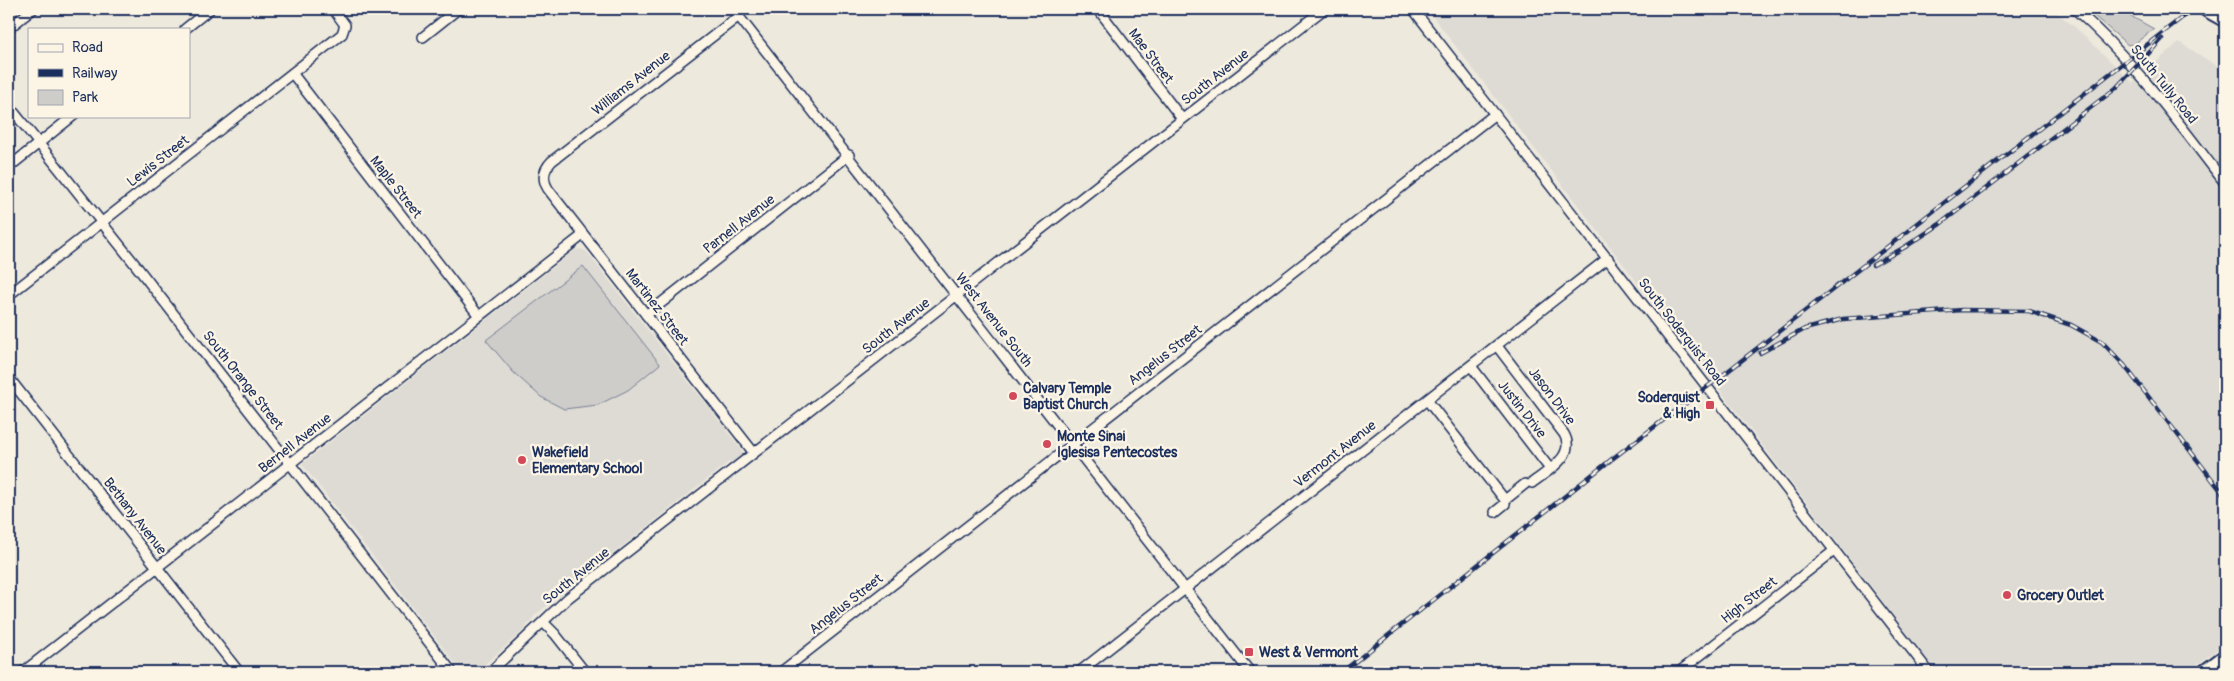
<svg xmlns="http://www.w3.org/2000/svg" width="2234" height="681" viewBox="0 0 2234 681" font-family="Pangolin,sans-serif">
  <rect width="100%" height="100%" fill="#eee9dd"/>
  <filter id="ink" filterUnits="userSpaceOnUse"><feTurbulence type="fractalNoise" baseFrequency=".02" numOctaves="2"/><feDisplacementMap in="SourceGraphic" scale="10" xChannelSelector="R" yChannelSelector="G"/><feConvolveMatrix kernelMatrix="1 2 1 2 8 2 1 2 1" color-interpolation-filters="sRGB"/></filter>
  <g filter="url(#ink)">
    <!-- built -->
    <path fill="#dedbd4" d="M 1427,9 L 2052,9 L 2075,27 L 2133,83 L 2179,42 L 2225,71 L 2225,643 L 2188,672 L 1937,672 Z
      M 581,249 L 586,251 L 742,450 L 742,455 L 734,463 L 729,462 L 535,615 L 523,631 L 476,672 L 462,672 L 302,464 L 575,250 Z"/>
    <!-- green -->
    <path fill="#cfcdca" stroke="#757e94" d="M 2086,9 L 2118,9 L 2154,29 L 2134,44 L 2128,45 Z
      M 583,266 L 660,364 L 628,390 L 598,405 L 564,409 L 541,397 L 513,372 L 486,340 Z"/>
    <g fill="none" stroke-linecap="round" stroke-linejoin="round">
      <defs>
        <path id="minor" d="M 733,9 L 1250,672
          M 1098,9 L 1182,119
          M 1413,9 L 1929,672
          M 2075,9 C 2133,60 2178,122 2225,183
          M 739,16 L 552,161 C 543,170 542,179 548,189 L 754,453
          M 9,28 L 33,9
          M 185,29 L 210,9
          M 423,37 L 458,9
          M 292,73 L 479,316
          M 9,106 L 134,263 L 452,672
          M 9,167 L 73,116
          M 9,295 L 342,34 L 345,25 L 333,9
          M 646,315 L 849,155
          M 1497,346 L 1564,434 C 1577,456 1547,471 1532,483
          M 1471,366 L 1550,469
          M 9,378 L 239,672
          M 1427,400 L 1505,500 L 1505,504 L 1495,512
          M 1505,500 L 1525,484
          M 543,622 L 555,634 L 585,672
          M 23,672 L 583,235
          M 490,672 L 568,598 L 1324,9
          M 781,672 L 1495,114
          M 1079,672 L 1608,258
          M 1679,672 L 1835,550"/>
        <path id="primary" d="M 2205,672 L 2225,657"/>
        <path id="motorway" d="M 2207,9 L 2225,19"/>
      </defs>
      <!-- minor casing -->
      <use href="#minor" stroke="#1b2f5e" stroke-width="12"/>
      <!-- primary casing -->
      <use href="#primary" stroke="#1b2f5e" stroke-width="18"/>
      <!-- motorway casing -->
      <use href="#motorway" stroke="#1b2f5e" stroke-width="19"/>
      <!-- minor -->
      <use href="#minor" stroke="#fcf5e5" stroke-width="9"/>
      <!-- primary -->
      <use href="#primary" stroke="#fcf5e5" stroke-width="14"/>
      <!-- motorway -->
      <use href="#motorway" stroke="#fcf5e5" stroke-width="15"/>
      <defs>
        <path id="rail" d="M 1873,265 L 1905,247 L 1940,224 L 2116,88 L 2162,39
          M 1760,353 L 1805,329 L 1843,319 L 1962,310 L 2029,311 L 2071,325 L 2102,342 L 2124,365 L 2225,496
          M 1342,672 L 1612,459 L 1719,378 L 2193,9"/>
      </defs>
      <!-- rail casing -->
      <use href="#rail" stroke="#1b2f5e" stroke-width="4.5"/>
      <!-- rail -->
      <use href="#rail" stroke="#fcf5e5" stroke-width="2.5" stroke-dasharray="8" stroke-linecap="butt"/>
    </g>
  </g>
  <!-- markers -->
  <g fill="#d1495b" stroke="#fcf5e5" stroke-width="2">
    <circle cx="1013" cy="396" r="5"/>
    <rect x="1705" y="400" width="10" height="10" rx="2.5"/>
    <circle cx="1047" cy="444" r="5"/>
    <circle cx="522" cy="460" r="5"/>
    <circle cx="2007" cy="595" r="5"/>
    <rect x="1244" y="647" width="10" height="10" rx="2.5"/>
  </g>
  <g text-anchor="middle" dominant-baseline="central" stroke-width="4.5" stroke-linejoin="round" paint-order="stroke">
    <!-- street labels -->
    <g font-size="14" fill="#1b2f5e" stroke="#fcf5e5">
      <text transform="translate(1151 56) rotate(53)">Mae Street</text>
      <text transform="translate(1215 77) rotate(-38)">South Avenue</text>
      <text transform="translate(631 83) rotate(-38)">Williams Avenue</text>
      <text transform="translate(2164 84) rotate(51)">South Tully Road</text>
      <text transform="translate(158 161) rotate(-38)">Lewis Street</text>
      <text transform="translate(396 187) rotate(52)">Maple Street</text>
      <text transform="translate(739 224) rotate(-38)">Parnell Avenue</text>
      <text transform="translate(657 307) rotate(52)">Martinez Street</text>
      <text transform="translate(994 320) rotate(52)">West Avenue South</text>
      <text transform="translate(896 326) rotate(-38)">South Avenue</text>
      <text transform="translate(1682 332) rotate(52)">South Soderquist Road</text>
      <text transform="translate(1165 355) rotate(-38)">Angelus Street</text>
      <text transform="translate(243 380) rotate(52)">South Orange Street</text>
      <text transform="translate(1552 396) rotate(53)">Jason Drive</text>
      <text transform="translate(1522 409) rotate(52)">Justin Drive</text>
      <text transform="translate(295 443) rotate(-38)">Bernell Avenue</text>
      <text transform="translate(1335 454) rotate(-38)">Vermont Avenue</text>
      <text transform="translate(135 516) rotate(52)">Bethany Avenue</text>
      <text transform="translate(576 576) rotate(-39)">South Avenue</text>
      <text transform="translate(1749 600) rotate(-38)">High Street</text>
      <text transform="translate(846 604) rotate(-38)">Angelus Street</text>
    </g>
    <!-- poi labels -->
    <g font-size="14" font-weight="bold" fill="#1b2f5e" stroke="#fcf5e5" text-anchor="start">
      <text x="1023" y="388">Calvary Temple<tspan x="1023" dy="16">Baptist Church</tspan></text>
      <text x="1700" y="397" text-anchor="end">Soderquist<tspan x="1700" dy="16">&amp; High</tspan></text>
      <text x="1057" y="436">Monte Sinai<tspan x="1057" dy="16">Iglesisa Pentecostes</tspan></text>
      <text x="532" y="452">Wakefield<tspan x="532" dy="16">Elementary School</tspan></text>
      <text x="2017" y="595">Grocery Outlet</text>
      <text x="1259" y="652">West &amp; Vermont</text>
    </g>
  </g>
  <!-- margin -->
  <rect width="2234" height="681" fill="none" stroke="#fcf5e5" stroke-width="30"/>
  <rect x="15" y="15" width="2204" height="651" fill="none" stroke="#1b2f5e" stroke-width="2" filter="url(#ink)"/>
  <!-- legend -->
  <rect x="28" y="28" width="162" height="90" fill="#fcf5e5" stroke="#a2a6af"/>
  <rect x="38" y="44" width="25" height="8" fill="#fcf5e5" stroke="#a2a6af"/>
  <text x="72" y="52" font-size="15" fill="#1b2f5e">Road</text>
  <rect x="38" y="69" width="25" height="8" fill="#1b2f5e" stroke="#a2a6af"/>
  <text x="72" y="78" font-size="15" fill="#1b2f5e">Railway</text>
  <rect x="38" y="90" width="25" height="15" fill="#cfcdca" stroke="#a2a6af"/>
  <text x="72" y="102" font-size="15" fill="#1b2f5e">Park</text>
</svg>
